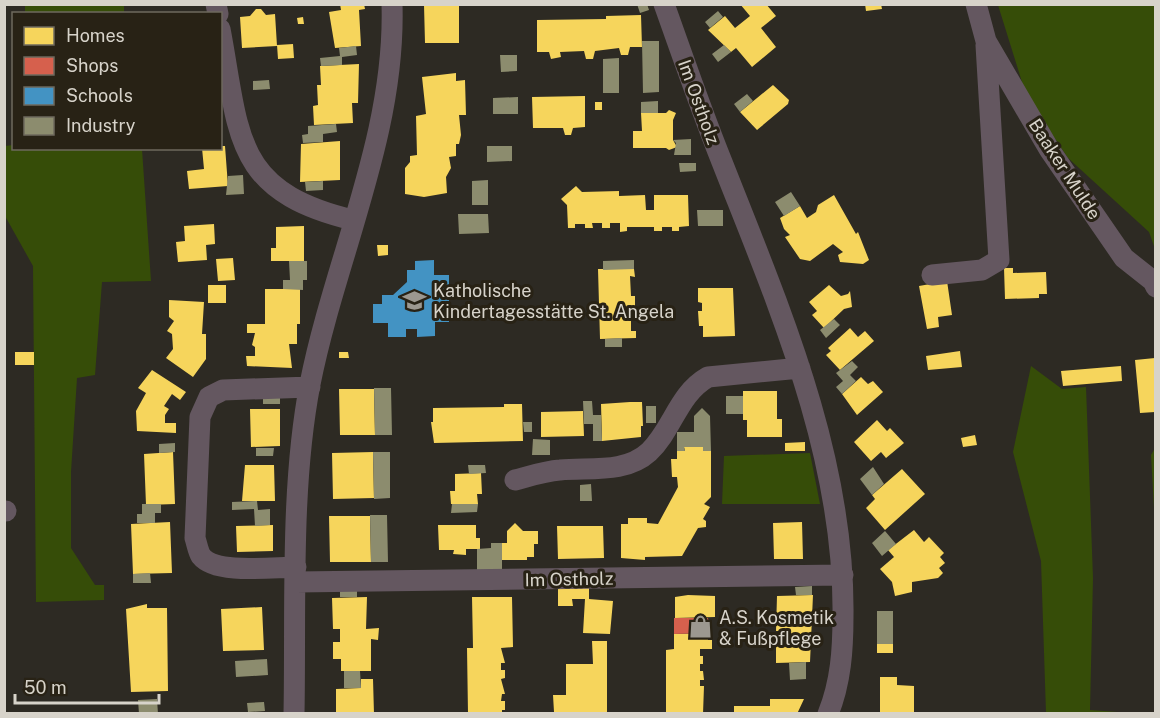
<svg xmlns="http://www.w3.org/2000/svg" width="1160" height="718" viewBox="0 0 1160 718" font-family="'Public Sans',sans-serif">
  <rect width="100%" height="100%" fill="#2d2a23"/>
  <!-- green -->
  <path fill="#364d08" d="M 25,4 L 124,5 L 124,13 L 25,13 Z
    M 998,5 L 1155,5 L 1155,249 L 1149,232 L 1068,158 L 1026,95 Z
    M 13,145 L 14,148 L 142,149 L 151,281 L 102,282 L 95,375 L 77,378 L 71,472 L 71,548 L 95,585 L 104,585 L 104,600 L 36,602 L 33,266 L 5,216 L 5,146 Z
    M 1031,366 L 1062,389 L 1086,387 L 1093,578 L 1090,710 L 1131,713 L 1046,713 L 1041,561 L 1013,452 Z
    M 1155,448 L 1155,526 L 1151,455 Z
    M 810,453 L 820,504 L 722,504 L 724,456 Z"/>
  <!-- homes -->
  <path fill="#f6d55c" d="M 340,4 L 364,4 L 365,9 L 359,10 L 361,46 L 335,48 L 329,12 L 341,10 Z
    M 740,4 L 766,4 L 776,16 L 761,28 L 776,47 L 752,67 L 736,48 L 731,52 L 708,30 L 725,16 L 735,28 L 750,16 Z
    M 865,4 L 881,4 L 882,9 L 866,11 Z
    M 424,5 L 459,6 L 459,43 L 425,43 Z
    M 256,9 L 261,9 L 266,15 L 275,14 L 277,46 L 242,48 L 240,17 L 250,16 Z
    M 641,15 L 642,47 L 630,47 L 628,55 L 621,55 L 619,48 L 595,51 L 593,59 L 586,59 L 584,51 L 560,52 L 561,57 L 551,59 L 549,52 L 537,52 L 537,20 L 606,19 L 606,16 Z
    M 303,17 L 304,24 L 298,24 L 297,18 Z
    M 293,44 L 294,58 L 278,59 L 277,45 Z
    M 359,64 L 358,103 L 352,103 L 353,123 L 314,125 L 313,106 L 318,105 L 317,85 L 321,85 L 320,66 Z
    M 456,73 L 456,81 L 465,80 L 466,115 L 459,115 L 461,135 L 459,144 L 456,144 L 456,156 L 449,157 L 451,168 L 446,177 L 447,193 L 424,197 L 405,194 L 405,168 L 410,162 L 410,156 L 417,155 L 416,116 L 426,114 L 422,77 Z
    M 773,85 L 789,100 L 788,104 L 757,130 L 740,112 Z
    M 585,96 L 585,127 L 573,128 L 571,135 L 565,135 L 563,128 L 533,128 L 532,97 Z
    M 595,102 L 602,102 L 602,110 L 595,110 Z
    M 669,110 L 676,113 L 673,120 L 673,140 L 677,147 L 669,150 L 666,148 L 633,148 L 633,131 L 642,131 L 641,113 L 666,113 Z
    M 340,141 L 340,180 L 300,182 L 301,144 Z
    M 220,146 L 225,146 L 228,186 L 189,189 L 187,171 L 204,169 L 202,148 L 220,148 Z
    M 576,186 L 582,192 L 619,191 L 619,196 L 645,195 L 646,210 L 654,210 L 654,195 L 688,195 L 689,226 L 679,227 L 679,231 L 672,231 L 672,227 L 662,227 L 662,231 L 654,231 L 654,227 L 627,227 L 627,231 L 620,232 L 620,223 L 610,223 L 610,228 L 602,228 L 602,223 L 592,223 L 593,228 L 585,228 L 585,224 L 575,224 L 575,228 L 568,228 L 567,205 L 561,199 Z
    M 834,195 L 856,234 L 858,232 L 869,260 L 863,264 L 840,262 L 838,255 L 843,252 L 833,244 L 810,261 L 800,259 L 785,237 L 790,235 L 784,229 L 780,218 L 800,206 L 807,218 L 816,212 L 818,205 Z
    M 214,224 L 215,244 L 206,245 L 207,260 L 178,262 L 176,242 L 185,241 L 184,226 Z
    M 304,226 L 304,261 L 271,261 L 271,248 L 276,248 L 276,227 Z
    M 377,245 L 388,245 L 388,255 L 378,256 Z
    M 233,258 L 235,280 L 218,281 L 216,259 Z
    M 1004,268 L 1013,268 L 1013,273 L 1046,272 L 1047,294 L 1039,294 L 1039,298 L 1005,299 Z
    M 598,269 L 634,269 L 635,277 L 630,276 L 631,296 L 635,296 L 635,311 L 631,311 L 631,331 L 636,331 L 636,338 L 600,339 Z
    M 947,281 L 952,315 L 938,317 L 939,327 L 927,329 L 919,286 Z
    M 208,285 L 226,285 L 226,303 L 208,303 Z
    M 829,285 L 841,296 L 848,294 L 850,291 L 852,307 L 844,309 L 824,328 L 812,315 L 817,311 L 809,302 Z
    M 698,288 L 733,288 L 735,336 L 703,337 L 703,326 L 699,326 L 698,311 L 702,311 L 702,303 L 698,302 Z
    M 265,289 L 300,289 L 300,324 L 297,324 L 297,344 L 289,344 L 292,368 L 247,366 L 246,356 L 255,356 L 255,347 L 252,345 L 255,333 L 247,333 L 247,324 L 265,324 Z
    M 169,300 L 204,302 L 202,334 L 206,334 L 206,359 L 193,377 L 166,358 L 173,349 L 172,334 L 167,331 L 174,321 L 169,317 Z
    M 850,328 L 858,337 L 865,331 L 874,341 L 840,370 L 826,355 L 831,351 L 828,348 Z
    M 960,351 L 962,367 L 928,370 L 926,356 Z
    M 15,352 L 34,352 L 34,365 L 15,365 Z
    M 339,352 L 348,352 L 349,358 L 339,358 Z
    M 1155,358 L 1155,412 L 1140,413 L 1135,360 Z
    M 1121,366 L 1122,381 L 1063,386 L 1061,371 Z
    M 152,370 L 186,392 L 180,400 L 172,394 L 164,406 L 169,409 L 165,415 L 165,423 L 176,423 L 176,433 L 137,431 L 136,411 L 146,393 L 138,388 Z
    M 861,377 L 868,384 L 873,381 L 883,392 L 857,415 L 842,394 Z
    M 339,389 L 374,389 L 375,435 L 340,435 Z
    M 743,391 L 777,391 L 777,419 L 782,419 L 782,437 L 747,437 L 747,420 L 743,420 Z
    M 630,402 L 642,402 L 643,426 L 641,426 L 641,437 L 602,441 L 601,404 Z
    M 504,404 L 522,404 L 523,441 L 434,443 L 431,422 L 433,422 L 433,408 L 504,407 Z
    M 250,409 L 280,409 L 280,446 L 251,447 Z
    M 583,411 L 584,436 L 541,437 L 541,412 Z
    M 877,420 L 887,431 L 890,428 L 904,443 L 886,458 L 881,452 L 871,461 L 854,442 Z
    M 975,435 L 977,445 L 963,447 L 961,438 Z
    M 805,442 L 805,451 L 785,451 L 785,443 Z
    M 684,447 L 703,447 L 703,451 L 711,451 L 711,497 L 704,504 L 710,507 L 703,519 L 706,521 L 706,527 L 698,528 L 682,556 L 645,557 L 645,560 L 621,558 L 621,524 L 628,524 L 628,518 L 647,518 L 647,523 L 658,524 L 678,487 L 677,477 L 672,477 L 671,459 L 677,459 L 677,451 L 685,451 Z
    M 173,452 L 175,504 L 146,505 L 144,454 Z
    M 373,452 L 374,498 L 333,499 L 332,453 Z
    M 245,465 L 274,465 L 275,501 L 242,501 Z
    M 902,469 L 925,494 L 885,530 L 866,508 L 875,499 L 872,495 Z
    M 481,473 L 482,494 L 477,494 L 478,504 L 451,504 L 450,491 L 455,491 L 455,474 Z
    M 329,516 L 370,516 L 371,562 L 330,562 Z
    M 170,522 L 172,573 L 133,574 L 131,524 Z
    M 802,522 L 803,559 L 774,559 L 773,523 Z
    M 515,523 L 523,531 L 538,531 L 538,544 L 534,544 L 534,557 L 527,557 L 527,560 L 502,560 L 502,543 L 507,543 L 507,531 Z
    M 273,525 L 273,551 L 237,552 L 236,526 Z
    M 438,525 L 476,525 L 476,538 L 480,538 L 480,549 L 466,549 L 466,555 L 453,554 L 454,550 L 439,550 Z
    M 557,526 L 603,526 L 604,558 L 558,559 Z
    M 914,530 L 924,542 L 929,537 L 944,553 L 940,557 L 945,563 L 939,568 L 943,573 L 938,578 L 912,582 L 912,592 L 895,596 L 892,582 L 880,569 L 894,557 L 888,550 Z
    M 589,586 L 589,599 L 613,601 L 610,634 L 583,633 L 585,599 L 572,599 L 573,606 L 558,606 L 558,587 Z
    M 688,595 L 715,596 L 715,617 L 675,618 L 675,597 Z
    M 813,595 L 810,662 L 776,663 L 776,645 L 780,645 L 780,631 L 776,631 L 777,596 Z
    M 367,597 L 366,629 L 379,628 L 378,640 L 371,639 L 371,671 L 341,671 L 341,659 L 333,659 L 333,642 L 340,642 L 340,629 L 333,629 L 332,598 Z
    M 472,597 L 512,597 L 513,647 L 501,648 L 505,663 L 501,663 L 501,670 L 505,670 L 505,678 L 501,679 L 505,694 L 502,694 L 501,701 L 505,701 L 505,710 L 502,710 L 502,714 L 468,714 L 467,648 L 473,648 Z
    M 147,604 L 147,608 L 167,608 L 168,691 L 131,692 L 126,609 Z
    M 262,607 L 264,650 L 223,651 L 221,609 Z
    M 708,633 L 708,640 L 712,640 L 712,649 L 700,649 L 700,656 L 703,656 L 703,664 L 700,664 L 700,671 L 703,671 L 704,680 L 700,680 L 700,686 L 704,686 L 703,714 L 666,714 L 666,650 L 674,649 L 674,634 Z
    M 592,641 L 607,641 L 607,714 L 554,712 L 553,695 L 566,695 L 566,664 L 593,664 Z
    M 877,644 L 893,644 L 893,653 L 877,653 Z
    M 880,677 L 897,677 L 897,685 L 914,686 L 914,714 L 880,714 Z
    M 361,679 L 373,679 L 374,714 L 336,714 L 336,689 L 361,688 Z
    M 770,699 L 804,699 L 797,714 L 734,714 L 734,706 L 770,706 Z"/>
  <!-- shops -->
  <path fill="#d6604d" d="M 674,618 L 708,618 L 711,633 L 674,634 Z"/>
  <!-- schools -->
  <path fill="#4393c3" d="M 434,260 L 434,275 L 449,275 L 449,322 L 435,322 L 435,336 L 417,337 L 417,329 L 406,329 L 406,337 L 388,337 L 388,323 L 373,323 L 373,304 L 382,304 L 382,295 L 393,295 L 407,282 L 407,270 L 415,270 L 415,261 Z"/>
  <!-- industry -->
  <path fill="#8c8c6e" d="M 637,4 L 647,4 L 649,10 L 640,13 Z
    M 718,11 L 723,17 L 710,28 L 705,22 Z
    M 642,41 L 659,41 L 659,92 L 643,93 Z
    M 724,45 L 731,52 L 718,62 L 712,54 Z
    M 356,46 L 357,55 L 342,57 L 342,65 L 321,66 L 320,58 L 340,56 L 339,48 Z
    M 500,55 L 517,55 L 517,71 L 501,72 Z
    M 619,58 L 619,93 L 603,93 L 603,59 Z
    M 269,80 L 270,89 L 253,90 L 253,81 Z
    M 747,94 L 753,101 L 740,112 L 734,104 Z
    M 518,97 L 518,114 L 493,114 L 493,98 Z
    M 658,101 L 658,113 L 641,113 L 641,102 Z
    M 336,124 L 337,132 L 323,134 L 323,142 L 303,143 L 302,135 L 308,134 L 308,126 Z
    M 691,139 L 691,155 L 674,155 L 676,143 L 673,140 Z
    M 487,146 L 512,146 L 512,161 L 487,162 Z
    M 679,163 L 696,163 L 696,171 L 680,172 Z
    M 243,175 L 244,194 L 226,195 L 228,176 Z
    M 488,180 L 488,205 L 472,205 L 472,181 Z
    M 323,181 L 323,190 L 306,191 L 305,182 Z
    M 791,192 L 800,206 L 784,216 L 775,202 Z
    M 697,210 L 723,210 L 723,226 L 698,226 Z
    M 458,214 L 488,214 L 489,233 L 459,234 Z
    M 634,260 L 634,269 L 603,270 L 603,261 Z
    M 289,261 L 307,261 L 307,280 L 303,280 L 303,290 L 283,289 L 283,280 L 290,280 Z
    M 834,319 L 840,325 L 826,338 L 820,330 Z
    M 622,338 L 622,347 L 605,347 L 605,339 Z
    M 852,361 L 858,367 L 850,375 L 856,381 L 842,394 L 836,387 L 843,381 L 836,373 Z
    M 374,388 L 391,388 L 392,435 L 375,435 Z
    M 263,396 L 280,396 L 280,404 L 263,404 Z
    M 726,396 L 743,396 L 743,414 L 726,414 Z
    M 583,401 L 592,401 L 593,415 L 601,415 L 602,441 L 593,441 L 593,424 L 584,424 Z
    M 646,406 L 656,406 L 656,423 L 646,423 Z
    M 702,408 L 710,416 L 711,451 L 703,451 L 703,447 L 684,447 L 685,451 L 677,451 L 677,432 L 694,432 L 694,416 Z
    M 523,422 L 532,422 L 532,432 L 524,432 Z
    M 533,439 L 550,440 L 550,455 L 532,455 Z
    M 175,443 L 175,452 L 159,453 L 159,444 Z
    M 256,448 L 274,448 L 273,456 L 256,456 Z
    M 373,452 L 390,452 L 390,498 L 374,499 Z
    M 468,465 L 485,465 L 486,473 L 469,474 Z
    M 873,467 L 884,484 L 872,495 L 860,479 Z
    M 591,484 L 592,501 L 580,501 L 580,485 Z
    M 257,501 L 258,510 L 270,509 L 270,525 L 255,526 L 254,509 L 232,510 L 232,502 Z
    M 142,504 L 161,504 L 161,513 L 155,513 L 155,523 L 137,523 L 137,514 L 142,514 Z
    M 452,504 L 478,504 L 477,512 L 451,513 Z
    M 370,515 L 387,515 L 388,562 L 371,562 Z
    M 885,531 L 896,544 L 882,556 L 872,543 Z
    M 491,543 L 502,543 L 502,569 L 477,574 L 477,549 L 491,548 Z
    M 150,573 L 151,583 L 133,583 L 133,574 Z
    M 812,586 L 812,595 L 796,595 L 795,587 Z
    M 340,588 L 357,588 L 357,597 L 340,597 Z
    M 877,611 L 893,611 L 893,644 L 877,644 Z
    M 267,659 L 268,675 L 236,677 L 235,661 Z
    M 806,662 L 806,679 L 790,680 L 789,663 Z
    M 344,671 L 360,671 L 361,688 L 344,688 Z
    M 157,699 L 158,714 L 139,714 L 138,700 Z
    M 264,702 L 265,711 L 248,712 L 247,703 Z"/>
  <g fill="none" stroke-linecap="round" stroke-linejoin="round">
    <!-- minor -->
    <path stroke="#645760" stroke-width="21" d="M 216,4 L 218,14
      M 664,4 C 683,57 701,110 722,162 C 779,307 845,457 843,616 C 843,649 841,682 828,714
      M 976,4 L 986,41 L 1049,149 L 1124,258 L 1153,281 L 1156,287
      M 220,29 C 240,135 232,191 353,220
      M 932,275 L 982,270 L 999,260 L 986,45
      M 515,480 C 530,476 545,471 560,470 C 589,467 625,474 649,452 C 673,429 678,394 708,377 L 800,368
      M 4,511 L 6,511
      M 296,567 C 273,567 216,575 201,556 C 198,551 197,544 195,538 L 200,417 L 209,397 L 223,390 L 310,387
      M 296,582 L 843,575
      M 294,714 C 296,607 290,488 310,384 C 335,258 396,135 392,4"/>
  </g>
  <!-- icons -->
  <defs>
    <symbol id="school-bare" viewBox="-9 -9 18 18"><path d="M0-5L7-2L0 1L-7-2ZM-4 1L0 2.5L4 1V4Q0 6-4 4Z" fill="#9c9890" stroke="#282215" stroke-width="2.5" paint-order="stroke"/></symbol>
    <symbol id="shop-bare" viewBox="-9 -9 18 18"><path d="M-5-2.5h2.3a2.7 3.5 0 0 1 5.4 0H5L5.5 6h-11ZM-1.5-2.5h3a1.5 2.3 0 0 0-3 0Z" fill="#9c9890" stroke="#282215" stroke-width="2.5" paint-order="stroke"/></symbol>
  </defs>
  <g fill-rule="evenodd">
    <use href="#school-bare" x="398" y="284" width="33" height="33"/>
    <use href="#shop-bare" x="684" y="610" width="33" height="33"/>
  </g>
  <g text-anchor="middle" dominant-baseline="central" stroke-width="6" stroke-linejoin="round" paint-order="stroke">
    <!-- street labels -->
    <g font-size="18" fill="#d7d3ca" stroke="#282215">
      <text transform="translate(699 102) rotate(70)">Im Ostholz</text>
      <text transform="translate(1065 169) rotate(57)">Baaker Mulde</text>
      <text transform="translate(569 579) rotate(-1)">Im Ostholz</text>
    </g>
    <!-- poi labels -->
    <g font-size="18" fill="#d7d3ca" stroke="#282215" text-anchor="start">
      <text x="433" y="290">Katholische<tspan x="433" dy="21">Kindertagesstätte St. Angela</tspan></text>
      <text x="719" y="617">A.S. Kosmetik<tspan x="719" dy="21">&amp; Fußpflege</tspan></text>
    </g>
  </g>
  <!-- border -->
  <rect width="1160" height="718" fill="none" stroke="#d7d3ca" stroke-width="12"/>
  <!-- legend -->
  <rect x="12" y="12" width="210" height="138" fill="#282215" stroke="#6e695d" stroke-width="1.5"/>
  <rect x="24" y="27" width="30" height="18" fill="#f6d55c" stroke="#6e695d" stroke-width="1.5"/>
  <text x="66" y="42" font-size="18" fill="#d7d3ca">Homes</text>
  <rect x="24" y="57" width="30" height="18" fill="#d6604d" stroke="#6e695d" stroke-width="1.5"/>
  <text x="66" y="72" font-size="18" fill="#d7d3ca">Shops</text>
  <rect x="24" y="87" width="30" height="18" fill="#4393c3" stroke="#6e695d" stroke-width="1.5"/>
  <text x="66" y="102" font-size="18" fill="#d7d3ca">Schools</text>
  <rect x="24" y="117" width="30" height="18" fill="#8c8c6e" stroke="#6e695d" stroke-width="1.5"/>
  <text x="66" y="132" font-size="18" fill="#d7d3ca">Industry</text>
  <!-- scale -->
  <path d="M15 694v9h144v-9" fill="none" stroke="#d7d3ca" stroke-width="3"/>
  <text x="24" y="694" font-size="18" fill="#d7d3ca" stroke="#282215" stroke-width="4.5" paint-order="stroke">50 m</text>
</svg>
